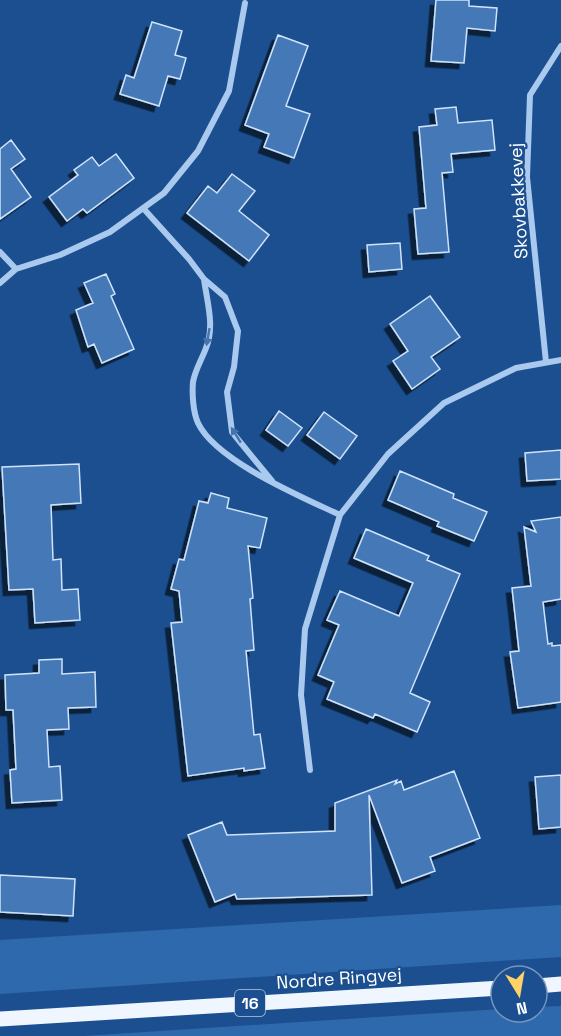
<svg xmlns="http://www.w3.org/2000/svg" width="561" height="1036" viewBox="0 0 561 1036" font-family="'Space Grotesk',sans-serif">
  <defs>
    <filter id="shadow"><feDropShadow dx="-5.5" dy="5.5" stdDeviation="0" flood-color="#0009"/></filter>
  </defs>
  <rect width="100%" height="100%" fill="#1b4f8f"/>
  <!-- green -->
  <path fill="#2e69ad" d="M 561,905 L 561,957 L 0,994 L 0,940 Z
    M 561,1006 L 561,1036 L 83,1036 L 501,1009 L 501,1012 L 537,1012 L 537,1007 Z"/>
  <!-- building -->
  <path fill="#4478b7" stroke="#cfe3fa" stroke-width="1.5" filter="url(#shadow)" d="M 436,0 L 469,0 L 469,6 L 497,8 L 495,31 L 467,28 L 464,63 L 431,61 Z
    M 152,22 L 182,31 L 175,55 L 186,58 L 180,79 L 168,76 L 159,106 L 120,94 L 126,75 L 134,78 Z
    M 278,35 L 308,46 L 286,106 L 310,114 L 294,158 L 264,147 L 269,134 L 245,125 Z
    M 456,107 L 458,123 L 492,120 L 495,150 L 451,154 L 453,172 L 442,173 L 449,252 L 418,254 L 414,209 L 426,208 L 419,127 L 437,125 L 435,109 Z
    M 11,140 L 25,159 L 11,169 L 31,197 L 0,219 L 0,149 Z
    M 116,154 L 134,178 L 87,213 L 83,209 L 67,221 L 49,197 L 78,175 L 74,170 L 92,157 L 99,166 Z
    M 232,174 L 255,191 L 239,211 L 269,235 L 249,261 L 187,213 L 208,186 L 217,193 Z
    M 400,243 L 402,269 L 369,272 L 367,245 Z
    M 106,274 L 115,294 L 111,296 L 134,349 L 102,363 L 94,344 L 88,347 L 76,310 L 93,303 L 84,283 Z
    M 430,296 L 460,337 L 431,357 L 440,369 L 412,389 L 393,361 L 408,351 L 390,324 Z
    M 279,411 L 302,428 L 288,446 L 266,430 Z
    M 324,412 L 357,436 L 340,459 L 307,435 Z
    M 561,450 L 561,479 L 527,481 L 525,453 Z
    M 79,464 L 81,503 L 51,505 L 53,560 L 61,559 L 62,590 L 78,589 L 80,620 L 35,623 L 33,589 L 9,590 L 2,467 Z
    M 400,471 L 454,494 L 453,498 L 487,512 L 474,541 L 437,526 L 439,522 L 388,500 Z
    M 211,493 L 229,498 L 227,508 L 267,518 L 260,548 L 248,546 L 253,598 L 250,599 L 254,650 L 246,651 L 254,735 L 260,734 L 265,768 L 244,771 L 244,768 L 188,776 L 171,623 L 182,622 L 179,591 L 171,589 L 179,559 L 184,560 L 199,501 L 208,503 Z
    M 561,517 L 561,599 L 543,602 L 548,644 L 552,643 L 552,646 L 561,645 L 561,702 L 518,708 L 510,652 L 519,651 L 512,588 L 531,586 L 524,527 L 536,532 L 531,521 Z
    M 366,529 L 429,556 L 427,560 L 460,574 L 410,693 L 430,702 L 417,732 L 375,714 L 373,718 L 327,699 L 334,682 L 318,675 L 339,625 L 327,620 L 340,591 L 399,616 L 413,583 L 354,558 Z
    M 62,659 L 62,674 L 95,672 L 96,707 L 68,708 L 69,729 L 47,730 L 49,767 L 60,766 L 62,800 L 12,803 L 10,770 L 16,769 L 13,710 L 6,710 L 5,675 L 39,673 L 39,660 Z
    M 454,771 L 480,838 L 430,857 L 435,871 L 402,883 L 369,795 L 372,895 L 237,899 L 235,894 L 215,902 L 188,835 L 222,822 L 227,835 L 335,831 L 335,803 L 397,780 L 395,784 L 401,781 L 404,790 Z
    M 561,775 L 561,827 L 539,829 L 535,777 Z
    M 0,875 L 75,879 L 73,916 L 0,912 Z"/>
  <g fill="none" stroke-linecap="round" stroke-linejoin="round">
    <!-- street -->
    <path stroke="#a9c9ee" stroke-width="6" d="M 143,208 L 189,259 L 204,279 L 225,297 L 238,331 L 234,367 L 227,392 L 232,432 L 272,481
      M 0,252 L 16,269
      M 204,279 C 207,302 215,326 206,348 C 202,359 195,370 193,382 C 192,394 193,412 198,423 C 216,461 302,497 340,515
      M 0,283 L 16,269 L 60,255 L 110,232 L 164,193 L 198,151 L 229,91 L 245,3
      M 546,362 L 527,177 L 530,95 L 561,46
      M 310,770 L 301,695 L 305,629 L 340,515 L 388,454 L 444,403 L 516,368 L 561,360"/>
    <!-- primary -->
    <path stroke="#f0f6ff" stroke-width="15" d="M 537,986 L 561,984
      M 0,1019 L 501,988"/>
  </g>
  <!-- one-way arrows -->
  <defs><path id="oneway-solid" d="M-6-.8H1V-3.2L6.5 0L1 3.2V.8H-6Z" transform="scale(1.5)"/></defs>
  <g fill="#4674ac">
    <use href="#oneway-solid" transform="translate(208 337) rotate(100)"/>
    <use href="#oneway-solid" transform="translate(236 435) rotate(-122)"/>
  </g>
  <g text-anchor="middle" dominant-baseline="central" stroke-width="4.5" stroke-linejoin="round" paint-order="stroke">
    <!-- shield labels -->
    <rect fill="#1b4f8f" stroke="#bbcadd" stroke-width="1.5" x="235" y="990" width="30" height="26" rx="4.5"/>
    <g font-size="16" font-weight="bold" fill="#fff">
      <text x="250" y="1003">16</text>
    </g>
    <!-- street labels -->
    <g font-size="18" fill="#fff" stroke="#1b4f8f">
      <text transform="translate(518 201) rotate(-93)">Skovbakkevej</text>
      <text transform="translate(339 978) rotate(-4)">Nordre Ringvej</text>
    </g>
  </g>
  <!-- north arrow -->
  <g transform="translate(519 994) rotate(169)"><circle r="28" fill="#1b4f8f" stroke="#7695bc" stroke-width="1.5"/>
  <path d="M0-4.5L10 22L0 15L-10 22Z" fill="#ffd166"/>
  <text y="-9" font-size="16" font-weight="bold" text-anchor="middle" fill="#ffffff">N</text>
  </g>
</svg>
